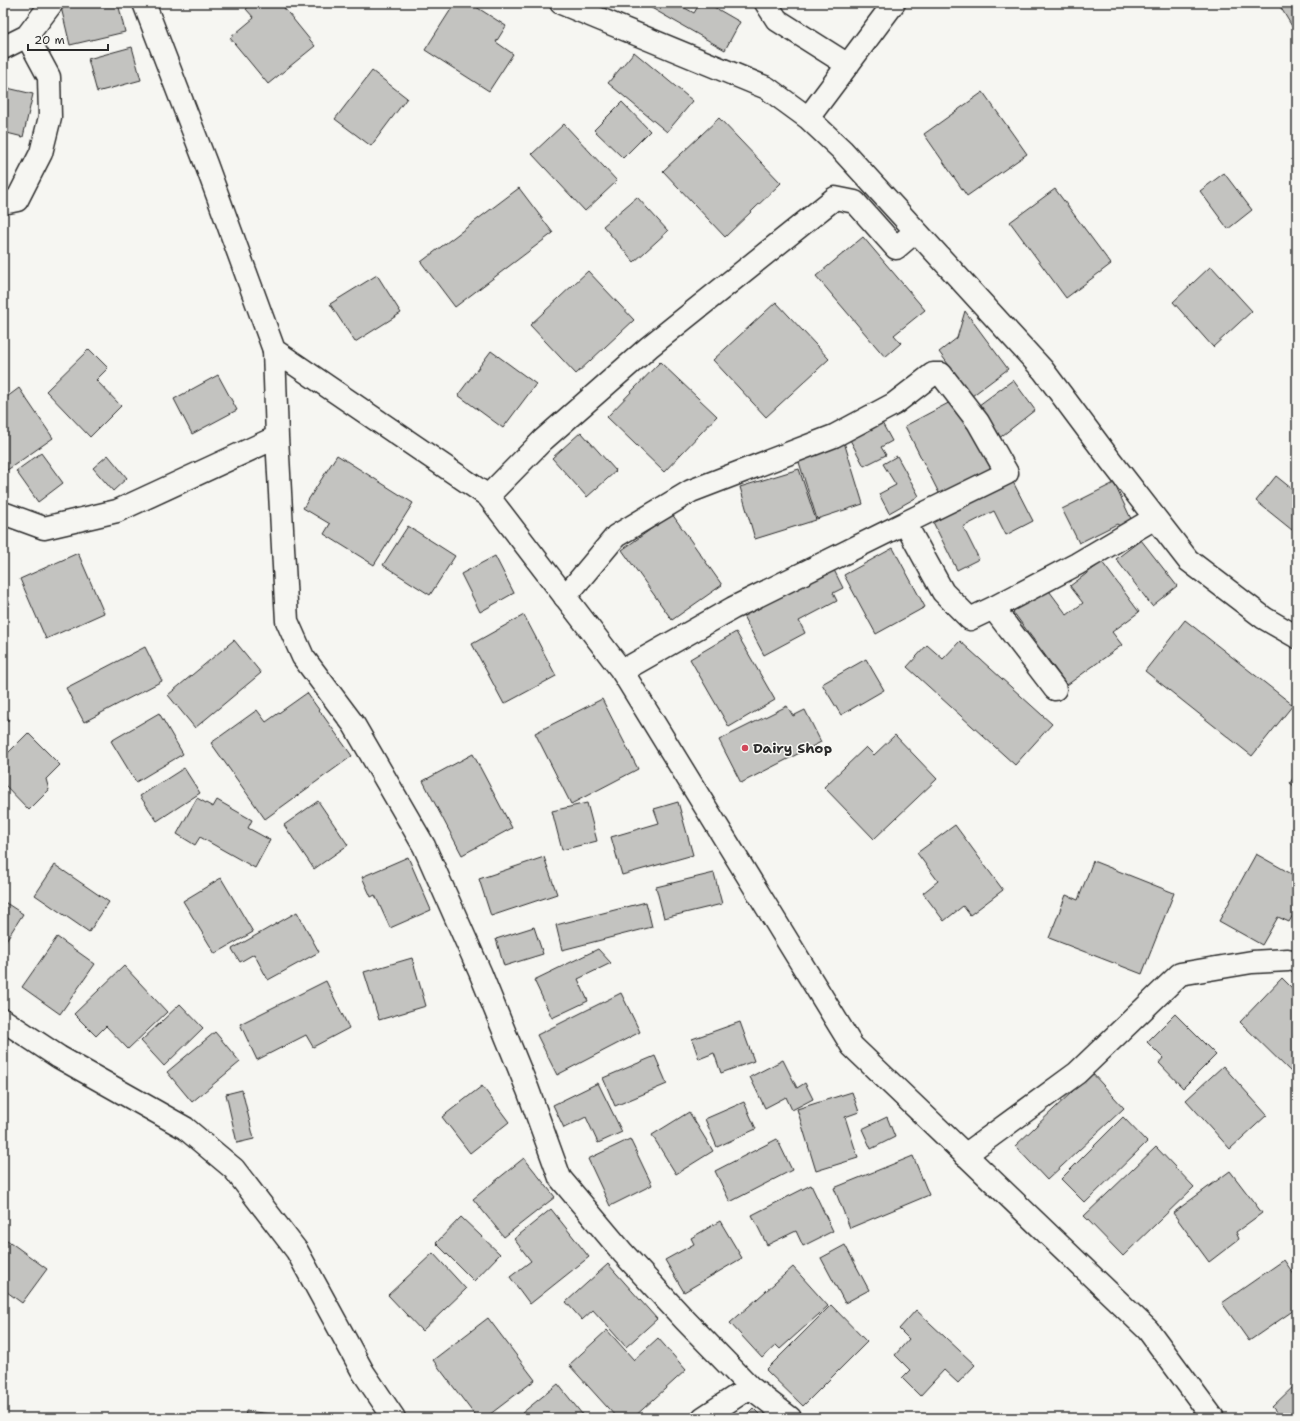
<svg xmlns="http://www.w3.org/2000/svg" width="1300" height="1421" viewBox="0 0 1300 1421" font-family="'Shantell Sans',sans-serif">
  <rect width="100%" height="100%" fill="#f6f6f2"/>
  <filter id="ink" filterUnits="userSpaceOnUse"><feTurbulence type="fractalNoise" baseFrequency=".025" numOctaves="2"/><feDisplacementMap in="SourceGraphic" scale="8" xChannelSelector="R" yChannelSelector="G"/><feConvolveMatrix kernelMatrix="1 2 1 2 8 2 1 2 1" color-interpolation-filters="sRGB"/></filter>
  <g filter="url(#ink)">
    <!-- building -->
    <path fill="#c3c3c0" stroke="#2b2b2b" d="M 60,3 L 118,3 L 125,32 L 70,45 Z
      M 253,3 L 280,3 L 315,46 L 268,84 L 230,38 L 254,18 L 246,9 Z
      M 455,3 L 470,3 L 506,26 L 496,42 L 513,54 L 489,91 L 425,50 Z
      M 650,3 L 676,3 L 694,13 L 700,3 L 707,3 L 740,22 L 725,50 L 648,6 Z
      M 1278,3 L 1297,3 L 1297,32 L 1296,33 Z
      M 132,47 L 141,80 L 97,92 L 88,59 Z
      M 634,52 L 693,101 L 667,132 L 608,83 Z
      M 372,71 L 407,98 L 371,146 L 335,119 Z
      M 3,87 L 33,94 L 23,137 L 3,132 Z
      M 983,92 L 1027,154 L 967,196 L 924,134 Z
      M 622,102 L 650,131 L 623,158 L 594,130 Z
      M 719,118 L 781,183 L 725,237 L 663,171 Z
      M 564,124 L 617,181 L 585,211 L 532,154 Z
      M 1224,173 L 1252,210 L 1228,229 L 1200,191 Z
      M 519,188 L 553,233 L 455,307 L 421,262 Z
      M 1055,189 L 1111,264 L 1066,298 L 1010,222 Z
      M 637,197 L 668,231 L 634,262 L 603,226 Z
      M 863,237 L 925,310 L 894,335 L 901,343 L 885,357 L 816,276 Z
      M 1211,266 L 1252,311 L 1213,347 L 1173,302 Z
      M 588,271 L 634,320 L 576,374 L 530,325 Z
      M 377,275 L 401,313 L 355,342 L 330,304 Z
      M 776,302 L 829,359 L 766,417 L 713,360 Z
      M 965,311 L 1008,369 L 972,396 L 939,352 L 957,338 Z
      M 89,349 L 108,368 L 96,380 L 121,406 L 90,437 L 46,391 Z
      M 491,351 L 536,384 L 503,428 L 458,395 Z
      M 660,362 L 717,416 L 664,472 L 607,417 Z
      M 218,375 L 237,410 L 192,434 L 174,399 Z
      M 1013,380 L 1035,410 L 998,439 L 975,408 Z
      M 19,388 L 53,438 L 3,473 L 3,400 Z
      M 956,399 L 993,473 L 942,499 L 905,426 Z
      M 881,421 L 892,441 L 881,447 L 886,455 L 864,466 L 849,438 Z
      M 581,432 L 616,471 L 587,497 L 552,458 Z
      M 844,442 L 863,504 L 817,519 L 797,456 Z
      M 41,453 L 63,483 L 38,502 L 16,471 Z
      M 108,455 L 127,478 L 113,491 L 93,468 Z
      M 337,455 L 413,503 L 374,565 L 324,534 L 330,524 L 303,508 Z
      M 897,456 L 919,496 L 889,513 L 879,494 L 896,485 L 883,464 Z
      M 799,469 L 816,520 L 755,539 L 740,487 Z
      M 1010,476 L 1033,521 L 1006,535 L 994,511 L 963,527 L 979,559 L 957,570 L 930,516 Z
      M 1276,476 L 1297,493 L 1297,525 L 1292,530 L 1256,501 Z
      M 1114,483 L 1133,523 L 1123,528 L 1117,524 L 1079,543 L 1062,509 Z
      M 672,514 L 722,585 L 672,620 L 622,550 Z
      M 408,526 L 455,556 L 430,595 L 383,565 Z
      M 1141,540 L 1177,586 L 1152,606 L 1116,559 Z
      M 893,548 L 925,607 L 876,634 L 844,575 Z
      M 78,553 L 104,613 L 46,639 L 20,579 Z
      M 495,556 L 514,593 L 480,612 L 461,574 Z
      M 1102,562 L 1139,612 L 1112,632 L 1122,645 L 1067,685 L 1011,609 L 1044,584 L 1067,615 L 1083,603 L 1070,586 Z
      M 832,566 L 843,588 L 833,593 L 837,601 L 799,621 L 805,633 L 764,655 L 742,614 Z
      M 3,589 L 10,604 L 3,607 Z
      M 524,615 L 556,676 L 504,704 L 472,644 Z
      M 1185,620 L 1293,705 L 1252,756 L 1145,671 Z
      M 736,632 L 775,700 L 729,727 L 690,659 Z
      M 234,640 L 261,673 L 195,728 L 168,695 Z
      M 960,641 L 1052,724 L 1015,765 L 907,667 L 927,645 L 943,659 Z
      M 145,647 L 162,681 L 84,722 L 66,688 Z
      M 866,659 L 884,690 L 841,715 L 822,684 Z
      M 307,693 L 352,756 L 265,819 L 211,743 L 257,710 L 266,722 Z
      M 602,699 L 638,769 L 571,804 L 535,733 Z
      M 787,706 L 793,716 L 805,710 L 821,742 L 741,783 L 719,740 Z
      M 3,709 L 9,720 L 3,723 Z
      M 159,713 L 183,754 L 136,782 L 111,741 Z
      M 28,733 L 60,765 L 46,779 L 49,790 L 29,810 L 3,783 L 3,758 Z
      M 895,735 L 937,779 L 874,839 L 824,787 L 866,747 L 874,755 Z
      M 473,754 L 512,828 L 462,855 L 423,781 Z
      M 184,768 L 200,793 L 157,821 L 140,796 Z
      M 1297,772 L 1297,788 L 1290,783 Z
      M 197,798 L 213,807 L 217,800 L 252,820 L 248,828 L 270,840 L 255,868 L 200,837 L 195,845 L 177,834 Z
      M 318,801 L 348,845 L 314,869 L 284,825 Z
      M 678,802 L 693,855 L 622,875 L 611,837 L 659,823 L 654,809 Z
      M 587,803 L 597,841 L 562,850 L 552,811 Z
      M 955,825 L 1003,890 L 970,915 L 963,906 L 944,921 L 923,893 L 938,881 L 917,853 Z
      M 1256,854 L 1297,877 L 1297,908 L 1289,922 L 1278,917 L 1262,945 L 1219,921 Z
      M 408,857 L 431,910 L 390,928 L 375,895 L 371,897 L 362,877 Z
      M 544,857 L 557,894 L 491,916 L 479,879 Z
      M 1093,861 L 1174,893 L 1142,974 L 1049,938 L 1066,895 L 1078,900 Z
      M 55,865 L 109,902 L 89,932 L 35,895 Z
      M 714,873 L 722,904 L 664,918 L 656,887 Z
      M 221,878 L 253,932 L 215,954 L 183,901 Z
      M 3,901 L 23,914 L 3,945 Z
      M 646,902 L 652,927 L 562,950 L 556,925 Z
      M 297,912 L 319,952 L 268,980 L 254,954 L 240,962 L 232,949 Z
      M 534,927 L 543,954 L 504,966 L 496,939 Z
      M 57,937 L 95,964 L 60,1014 L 22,987 Z
      M 598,949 L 611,963 L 578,979 L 588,1001 L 552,1018 L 534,980 Z
      M 412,958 L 426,1006 L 379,1020 L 364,972 Z
      M 124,966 L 167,1012 L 128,1049 L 106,1026 L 96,1036 L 74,1014 Z
      M 1282,978 L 1297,993 L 1297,1075 L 1295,1076 L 1240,1022 Z
      M 326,981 L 349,1028 L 313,1047 L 306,1035 L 257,1060 L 240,1024 Z
      M 621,993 L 640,1032 L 557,1075 L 537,1035 Z
      M 180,1004 L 203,1028 L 164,1066 L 141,1041 Z
      M 1175,1014 L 1216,1055 L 1183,1088 L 1159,1063 L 1163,1058 L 1147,1042 Z
      M 740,1022 L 754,1061 L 721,1073 L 714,1053 L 699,1059 L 692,1039 Z
      M 215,1032 L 240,1062 L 192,1102 L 167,1072 Z
      M 655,1056 L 667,1084 L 615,1106 L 603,1078 Z
      M 783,1060 L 797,1088 L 805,1083 L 813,1099 L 792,1110 L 786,1097 L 765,1108 L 750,1077 Z
      M 1223,1066 L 1267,1115 L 1230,1149 L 1186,1100 Z
      M 1092,1073 L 1124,1108 L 1047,1180 L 1015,1146 Z
      M 598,1083 L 622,1132 L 598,1143 L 586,1117 L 564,1128 L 553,1105 Z
      M 482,1086 L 509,1122 L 470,1153 L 442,1117 Z
      M 242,1090 L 254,1139 L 237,1143 L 226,1094 Z
      M 852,1092 L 859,1112 L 845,1117 L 858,1158 L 816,1171 L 797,1109 Z
      M 744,1102 L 756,1129 L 717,1147 L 705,1119 Z
      M 689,1112 L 713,1151 L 676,1174 L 652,1135 Z
      M 887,1117 L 895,1137 L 871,1149 L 862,1129 Z
      M 1123,1117 L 1147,1142 L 1085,1203 L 1061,1179 Z
      M 630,1139 L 652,1185 L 610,1206 L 588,1159 Z
      M 777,1139 L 792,1170 L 730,1202 L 715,1171 Z
      M 1156,1147 L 1194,1187 L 1123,1256 L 1084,1216 Z
      M 913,1156 L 929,1195 L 850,1228 L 834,1188 Z
      M 524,1158 L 555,1197 L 504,1237 L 473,1199 Z
      M 1230,1171 L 1262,1213 L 1236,1232 L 1239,1239 L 1209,1262 L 1173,1213 Z
      M 811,1185 L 833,1231 L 803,1246 L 796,1231 L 767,1245 L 752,1215 Z
      M 551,1209 L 589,1257 L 530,1304 L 510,1277 L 531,1261 L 514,1239 Z
      M 461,1217 L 500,1254 L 474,1281 L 436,1243 Z
      M 720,1221 L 742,1258 L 684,1292 L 665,1260 L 694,1244 L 691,1238 Z
      M 3,1237 L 47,1269 L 22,1303 L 3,1289 Z
      M 845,1245 L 869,1290 L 845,1303 L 821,1258 Z
      M 433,1253 L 466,1289 L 422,1331 L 388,1295 Z
      M 1284,1260 L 1297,1279 L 1297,1308 L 1249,1341 L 1222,1303 Z
      M 608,1264 L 657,1319 L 626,1347 L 593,1310 L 582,1320 L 566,1302 Z
      M 793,1267 L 828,1306 L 780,1349 L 776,1345 L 762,1358 L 730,1323 Z
      M 831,1305 L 867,1342 L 803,1406 L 766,1370 Z
      M 916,1310 L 975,1365 L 958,1383 L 944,1370 L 920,1396 L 902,1378 L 910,1370 L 895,1355 L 909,1339 L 899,1329 Z
      M 488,1318 L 535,1380 L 485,1418 L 477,1418 L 433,1360 Z
      M 607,1330 L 634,1360 L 658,1338 L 686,1370 L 633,1418 L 617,1418 L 569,1365 Z
      M 1297,1383 L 1297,1418 L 1282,1418 L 1272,1407 Z
      M 558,1384 L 582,1414 L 577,1418 L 526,1418 L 522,1413 Z
      M 753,1408 L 763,1418 L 743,1418 Z
      M 246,1411 L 271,1414 L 271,1418 L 245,1418 Z"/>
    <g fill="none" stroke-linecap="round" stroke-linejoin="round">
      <defs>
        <path id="minor" d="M 561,3 L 767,88 L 808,118 L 842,150 L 1043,370 L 1111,461 L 1188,560 L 1264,618 L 1297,637
          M 766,3 L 777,20 L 848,65
          M 3,48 L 27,36
          M 808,118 L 894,3
          M 3,203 L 17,200 L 41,153 L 50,117 L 49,77 L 27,36 L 52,3
          M 274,350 L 277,437 L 287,621 L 303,657 L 354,725 L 424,846 L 480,972 L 528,1090 L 560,1178 L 623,1253 L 684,1319 L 750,1387 L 790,1418
          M 488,496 L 543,440 L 649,347 L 835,198 L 855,202 L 896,248 L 916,231
          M 3,513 L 44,528 L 117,511 L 277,437
          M 565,597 L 616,536 L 691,491 L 834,436 L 894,404 L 933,374 L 941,374 L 978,422 L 1007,473 L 905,523 L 943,592 L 970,619 L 993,608 L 1055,689
          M 993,608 L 1077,564 L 1155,518
          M 622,671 L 733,608 L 905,523
          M 3,1020 L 59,1057 L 185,1128 L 234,1169 L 297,1251 L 363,1372 L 394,1418
          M 965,1155 L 1077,1073 L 1180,974 L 1252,962 L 1288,960
          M 703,1418 L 750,1387"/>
        <path id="major" d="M 144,3 L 206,164 L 274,350 L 488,496 L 622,671 L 852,1046 L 1148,1330 L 1213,1418"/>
      </defs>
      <!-- minor casing -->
      <use href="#minor" stroke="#2b2b2b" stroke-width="25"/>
      <!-- major casing -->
      <use href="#major" stroke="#2b2b2b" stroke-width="25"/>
      <!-- minor -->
      <use href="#minor" stroke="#f6f6f2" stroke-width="22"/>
      <!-- major -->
      <use href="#major" stroke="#f6f6f2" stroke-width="22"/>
    </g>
  </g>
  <!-- markers -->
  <circle fill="#d1495b" stroke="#f6f6f2" stroke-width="1.5" cx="745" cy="748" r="4"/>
  <g text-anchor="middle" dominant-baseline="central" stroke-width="3" stroke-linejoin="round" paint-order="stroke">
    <!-- poi labels -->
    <g font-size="14" font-weight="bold" fill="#2b2b2b" stroke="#f6f6f2" text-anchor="start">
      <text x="753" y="748">Dairy Shop</text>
    </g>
  </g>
  <!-- margin -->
  <rect width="1300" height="1421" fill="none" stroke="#f6f6f2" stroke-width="16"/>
  <rect x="8" y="8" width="1284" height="1405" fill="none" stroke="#2b2b2b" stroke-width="1.5" filter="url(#ink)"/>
  <!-- scale -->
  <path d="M28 44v6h80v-6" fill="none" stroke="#2b2b2b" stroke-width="2"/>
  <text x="34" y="44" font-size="12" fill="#2b2b2b" stroke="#f6f6f2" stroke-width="3" paint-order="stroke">20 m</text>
</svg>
